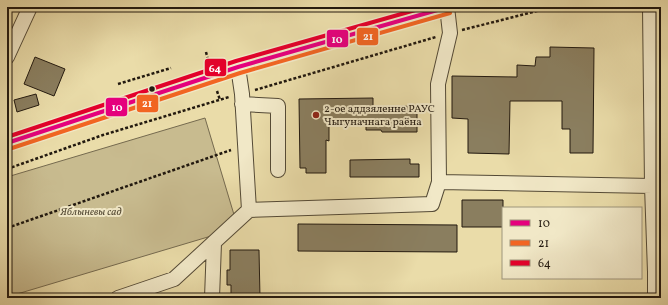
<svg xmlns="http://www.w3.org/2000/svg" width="668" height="305" viewBox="0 0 668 305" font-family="Vollkorn,serif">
  <rect width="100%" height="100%" fill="#eadca9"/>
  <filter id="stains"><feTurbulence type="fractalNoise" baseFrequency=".005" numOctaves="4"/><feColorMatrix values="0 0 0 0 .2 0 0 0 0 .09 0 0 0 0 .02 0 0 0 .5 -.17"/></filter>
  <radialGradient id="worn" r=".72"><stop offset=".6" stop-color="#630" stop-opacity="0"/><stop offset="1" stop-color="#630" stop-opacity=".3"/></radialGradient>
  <!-- green -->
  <path fill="#c8bb8f" stroke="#756a4f" d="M 205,118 L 238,228 L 7,297 L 7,177 Z"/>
  <!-- building -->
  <path fill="#8a7e5f" stroke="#22190f" d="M 550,47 L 594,48 L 593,153 L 570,153 L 570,129 L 562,129 L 562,101 L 510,101 L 509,154 L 468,153 L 468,119 L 452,118 L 452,76 L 517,77 L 517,65 L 535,66 L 536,57 L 550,57 Z
    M 35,57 L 65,69 L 54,96 L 24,84 Z
    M 36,94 L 39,105 L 17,112 L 14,100 Z
    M 373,98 L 373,107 L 417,106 L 417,132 L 382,132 L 381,130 L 366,130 L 366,125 L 329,125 L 329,141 L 326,140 L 326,173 L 306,173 L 306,168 L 300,168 L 299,99 Z
    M 410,159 L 410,164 L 419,164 L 419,177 L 350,177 L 350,160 Z
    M 462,200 L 503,200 L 503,227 L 462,227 Z
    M 298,224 L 457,225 L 457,252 L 298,251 Z
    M 230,250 L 259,250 L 260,298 L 231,298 L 231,285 L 227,285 L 227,270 L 230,270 Z"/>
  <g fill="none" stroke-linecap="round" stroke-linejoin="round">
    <defs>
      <path id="minor" d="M 447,7 L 450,33 L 438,84 L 439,182 L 652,186
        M 650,7 L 652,186 L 655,272 L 655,298
        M 7,57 L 30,7
        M 238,67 L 242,94 L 249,210 L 432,204 L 439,182
        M 242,104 L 278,106 L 278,170
        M 7,143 L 238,67 L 448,7
        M 118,298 L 174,279 L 249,210
        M 212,298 L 214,243"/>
    </defs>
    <!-- minor casing -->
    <use href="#minor" stroke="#544a36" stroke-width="16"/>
    <!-- path -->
    <path stroke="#22190f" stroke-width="2.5" stroke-dasharray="3 2" stroke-linecap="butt" d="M 462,30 L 553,7
      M 206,52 L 208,60
      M 118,84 L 171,68
      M 255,90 L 436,37
      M 217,91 L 220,100
      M 7,169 L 103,135 L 229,97
      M 7,228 L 231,150"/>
    <!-- minor -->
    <use href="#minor" stroke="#f1e8c7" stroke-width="14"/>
    <defs>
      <path id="bus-1" d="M 7,143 L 238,67 L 448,7"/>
      <path id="bus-2" d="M 9,149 L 240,73 L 450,13"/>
      <path id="bus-3" d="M 7,137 L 236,61 L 426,7"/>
    </defs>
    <!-- bus-1 casing -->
    <use href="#bus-1" stroke="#f1e8c7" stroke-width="7"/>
    <!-- bus-2 casing -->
    <use href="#bus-2" stroke="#f1e8c7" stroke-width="7"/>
    <!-- bus-3 casing -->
    <use href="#bus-3" stroke="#f1e8c7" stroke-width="7"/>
    <!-- bus-1 -->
    <use href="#bus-1" stroke="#e5007d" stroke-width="4"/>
    <!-- bus-2 -->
    <use href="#bus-2" stroke="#f26522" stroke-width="4"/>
    <!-- bus-3 -->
    <use href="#bus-3" stroke="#e4002b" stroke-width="4"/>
  </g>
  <!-- markers -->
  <circle fill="#22190f" stroke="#f1e8c7" stroke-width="1.5" cx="152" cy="89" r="3.5"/>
  <circle fill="#8f2418" stroke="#f1e8c7" stroke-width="1.5" cx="316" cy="115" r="4"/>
  <g text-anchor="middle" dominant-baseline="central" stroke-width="4" stroke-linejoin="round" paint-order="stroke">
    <!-- poi labels -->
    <g font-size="11" fill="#22190f" stroke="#f1e8c7" text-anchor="start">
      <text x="324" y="109">2-ое аддзяленне РАУС<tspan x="324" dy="13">Чыгуначнага раёна</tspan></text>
    </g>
    <!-- park labels -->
    <g font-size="11" font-style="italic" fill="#544a35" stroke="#f1e8c7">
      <text x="91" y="212">Яблыневы сад</text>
    </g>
  </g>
  <g stroke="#f1e8c7" stroke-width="1.5">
    <rect x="356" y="27" width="23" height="19" rx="4" fill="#f26522"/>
    <rect x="326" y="29" width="23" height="19" rx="4" fill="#e5007d"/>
    <rect x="204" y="58" width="23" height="19" rx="4" fill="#e4002b"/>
    <rect x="136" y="94" width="23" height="19" rx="4" fill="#f26522"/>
    <rect x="105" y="97" width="23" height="20" rx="4" fill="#e5007d"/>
  </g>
  <g font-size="11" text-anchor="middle" font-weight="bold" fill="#fff">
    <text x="368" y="40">21</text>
    <text x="337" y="43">10</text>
    <text x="215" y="72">64</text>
    <text x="147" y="107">21</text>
    <text x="117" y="111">10</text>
  </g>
  <!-- margin -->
  <rect width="668" height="305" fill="none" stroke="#eadca9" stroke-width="24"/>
  <rect x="8" y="8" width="652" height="289" fill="none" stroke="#22190f" stroke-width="2"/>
  <rect x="12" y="12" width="644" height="281" fill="none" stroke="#22190f"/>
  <!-- legend -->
  <rect x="502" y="207" width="140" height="72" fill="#f1e8c7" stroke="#9e957d"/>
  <rect x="510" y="220" width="20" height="6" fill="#e5007d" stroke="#9e957d"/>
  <text x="538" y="227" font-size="12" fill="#22190f">10</text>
  <rect x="510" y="240" width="20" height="6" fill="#f26522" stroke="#9e957d"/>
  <text x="538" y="247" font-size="12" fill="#22190f">21</text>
  <rect x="510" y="260" width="20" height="6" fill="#e4002b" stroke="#9e957d"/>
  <text x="538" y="267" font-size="12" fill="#22190f">64</text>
  <rect width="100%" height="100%" filter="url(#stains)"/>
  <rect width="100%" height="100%" fill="url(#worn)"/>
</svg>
